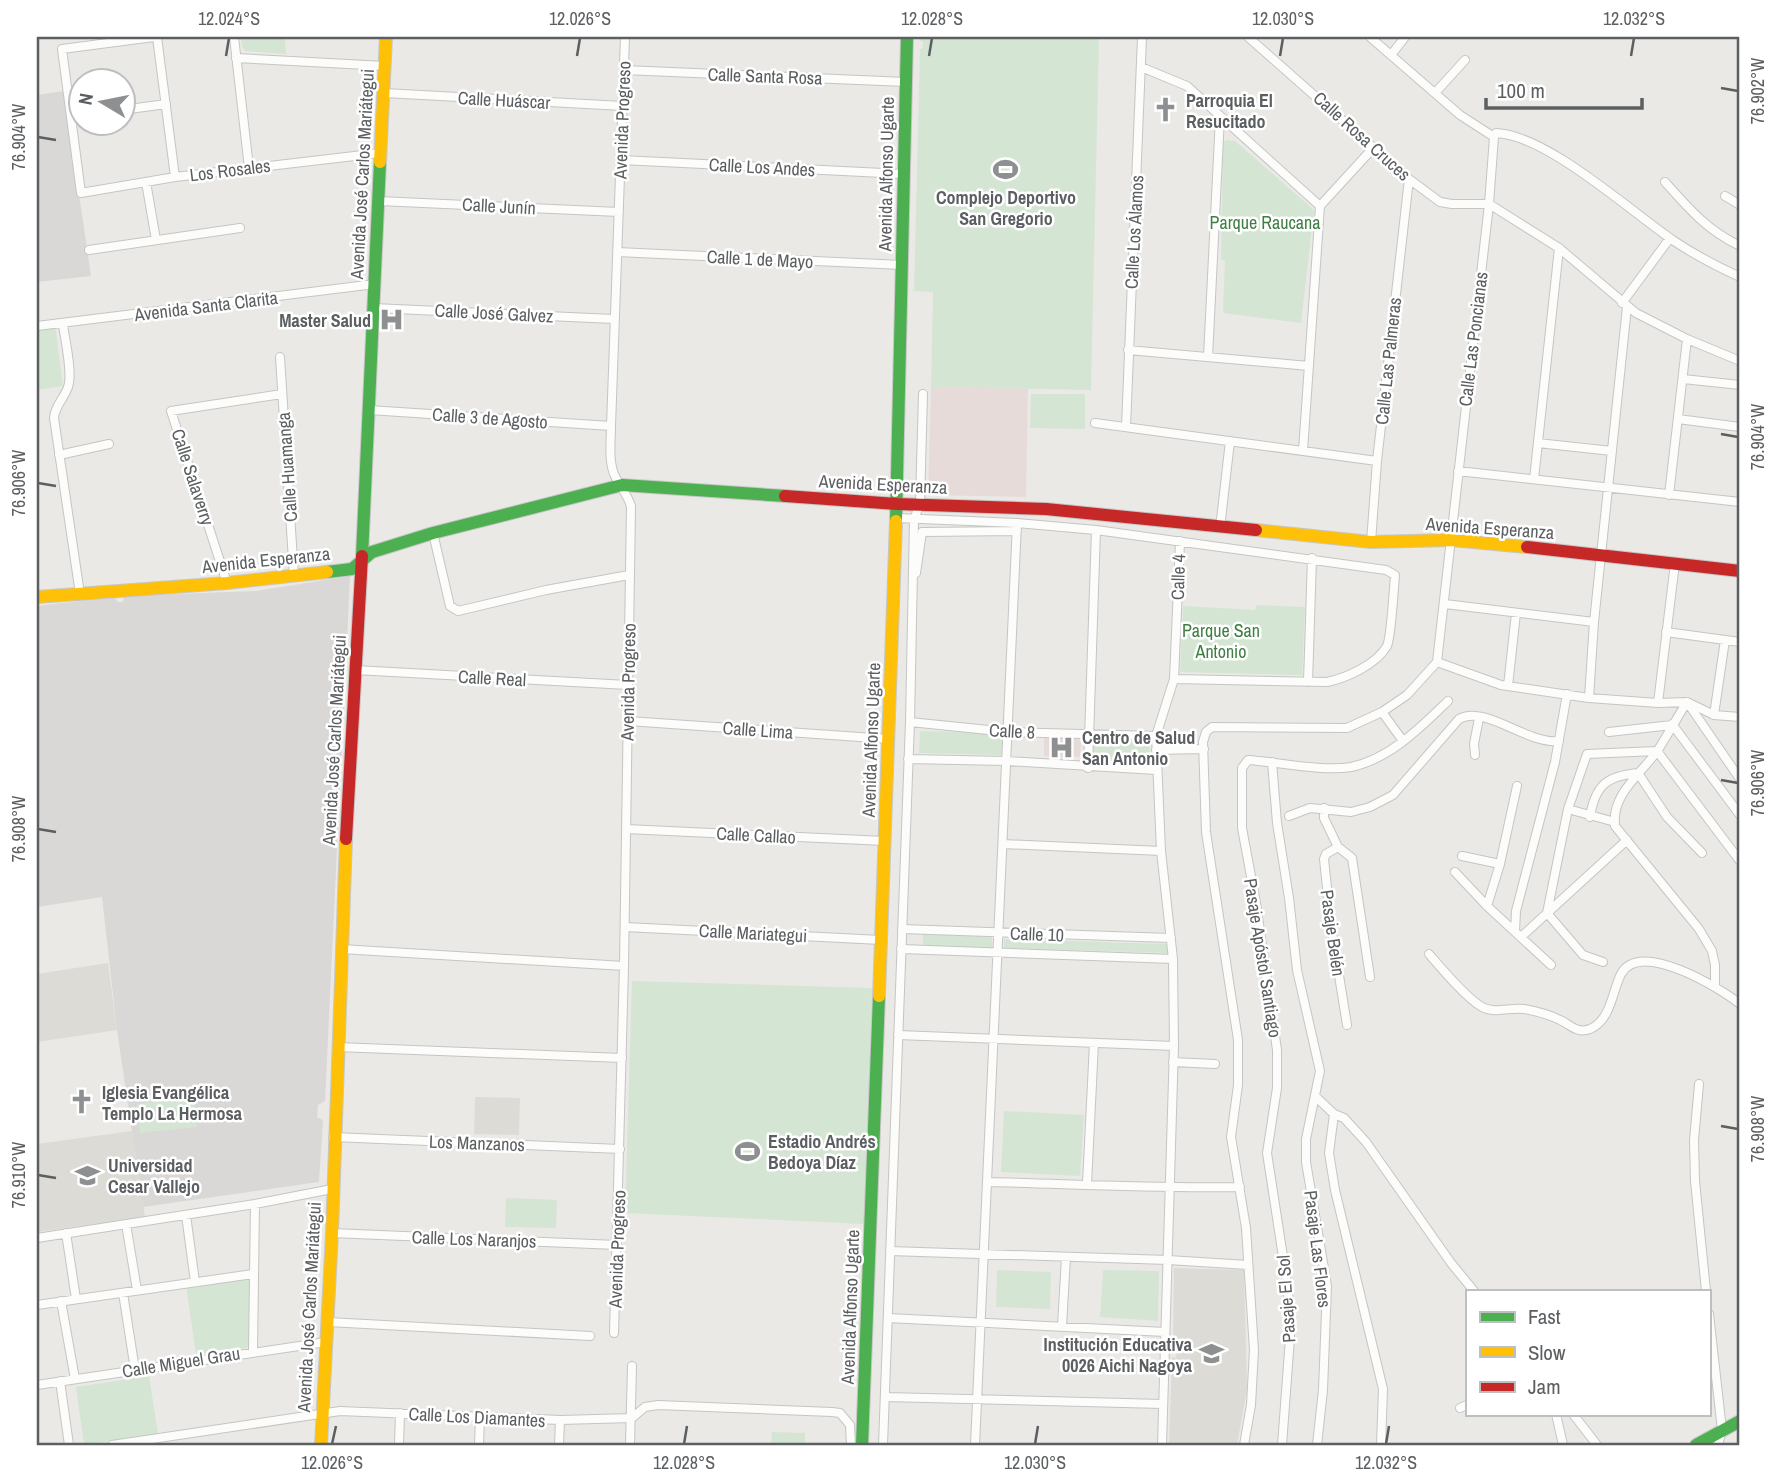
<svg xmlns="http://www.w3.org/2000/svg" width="1777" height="1482" viewBox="0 0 1777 1482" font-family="'Archivo Narrow',sans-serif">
  <rect width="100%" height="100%" fill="#eae9e6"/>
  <!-- industrial -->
  <path fill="#dad8d6" d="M 64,91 L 91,276 L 37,282 L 37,95 Z
    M 350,576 L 325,1101 L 318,1105 L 317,1117 L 323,1120 L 319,1182 L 143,1207 L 117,1030 L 102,897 L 37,907 L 37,606 L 114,597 L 118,602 L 123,602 L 124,596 L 256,591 Z"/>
  <!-- education -->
  <path fill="#dddbd6" d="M 108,963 L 117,1030 L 37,1042 L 37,974 Z
    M 475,1097 L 520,1098 L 519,1135 L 474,1134 Z
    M 132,1131 L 145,1217 L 37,1232 L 37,1144 Z
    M 1174,1268 L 1244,1270 L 1247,1389 L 1237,1445 L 1169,1445 L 1172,1357 L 1176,1358 L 1177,1351 L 1179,1351 L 1179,1340 L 1173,1340 Z"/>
  <!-- medical -->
  <path fill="#e6dbd9" d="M 931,387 L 1028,389 L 1026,497 L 928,495 Z
    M 1044,738 L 1081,739 L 1080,757 L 1044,756 Z"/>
  <!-- green -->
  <path fill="#d5e5d3" d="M 241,37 L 285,37 L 286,54 L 245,51 L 242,46 Z
    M 920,37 L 1099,37 L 1091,390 L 931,387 L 933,292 L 914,291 L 920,49 L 923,48 L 923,42 L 920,41 Z
    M 1226,140 L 1235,141 L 1314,210 L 1301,323 L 1223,313 L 1225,261 L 1221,260 L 1223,143 Z
    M 55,324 L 63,386 L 37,390 L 37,326 Z
    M 1031,394 L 1085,394 L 1085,429 L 1030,428 Z
    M 1256,605 L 1305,607 L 1302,675 L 1180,672 L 1183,606 L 1255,610 Z
    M 920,731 L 1003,733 L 1003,755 L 919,753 Z
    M 1093,738 L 1150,741 L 1149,765 L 1092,763 Z
    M 923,934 L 992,937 L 992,948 L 923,945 Z
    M 1004,939 L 1167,944 L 1167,953 L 1004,948 Z
    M 632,981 L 872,988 L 865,1224 L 625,1213 Z
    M 194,1097 L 197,1127 L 140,1133 L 137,1104 Z
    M 1004,1111 L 1084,1115 L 1080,1176 L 1001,1172 Z
    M 506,1198 L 557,1200 L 556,1228 L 505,1227 Z
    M 997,1270 L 1051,1272 L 1050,1309 L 996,1307 Z
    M 1103,1270 L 1159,1271 L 1158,1321 L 1100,1317 Z
    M 251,1277 L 252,1347 L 196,1354 L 186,1286 Z
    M 149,1376 L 158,1434 L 84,1445 L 76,1387 Z
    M 772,1432 L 805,1433 L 805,1445 L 771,1445 Z"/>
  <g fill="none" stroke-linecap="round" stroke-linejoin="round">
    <defs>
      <path id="street" d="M 154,37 L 62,49 L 81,193 L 175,177 L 380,153
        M 157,37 L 175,177
        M 234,37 L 249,168
        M 1248,37 L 1409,179 L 1440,202 L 1452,204 L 1489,204 L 1559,248 L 1636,313 L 1687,339 L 1740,361
        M 1370,37 L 1460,115 L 1494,137
        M 1391,55 L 1405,37
        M 236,58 L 385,66
        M 1141,67 L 1187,86 L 1320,206
        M 624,70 L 906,82
        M 384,93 L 623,106
        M 1435,93 L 1465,60
        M 122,110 L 166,104
        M 1494,137 L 1496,133 C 1547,135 1630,211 1674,241 C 1695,255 1718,267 1740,277
        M 621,160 L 903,174
        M 146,182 L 156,240
        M 1665,182 C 1689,209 1707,230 1740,246
        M 1725,196 L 1740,205
        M 379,201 L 619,212
        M 89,250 L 240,228
        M 617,252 L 902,265
        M 1622,303 L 1670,238
        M 374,308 L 614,319
        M 63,325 C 65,340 73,373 68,387 C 64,399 55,405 54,418 L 80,594
        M 37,326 L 375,284
        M 1128,350 L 1309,366
        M 280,357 L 294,576
        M 1208,357 L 1220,117
        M 1683,379 L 1740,385
        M 369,410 L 611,426
        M 1678,419 L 1740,427
        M 1095,423 L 1377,461
        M 1126,427 L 1142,37
        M 1538,443 L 1612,451
        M 1303,451 L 1320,206 L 1374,147
        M 59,455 L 109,444
        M 1458,471 L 1740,502
        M 1534,479 L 1559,248
        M 1669,495 L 1687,339
        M 897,518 L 1017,523 L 1096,530 L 1386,570 L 1395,575 C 1394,587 1391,638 1387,646 C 1376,665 1346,678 1327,682 L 1174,679
        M 1220,528 L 1230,441
        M 433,533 L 450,606 L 458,611 L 546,590 L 629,575
        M 1371,542 L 1377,461 L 1409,179
        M 916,573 L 922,532 L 1017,531
        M 227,583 L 171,411 L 282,394
        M 1445,604 L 1594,622
        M 1666,632 L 1740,642
        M 1437,662 L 1501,685 L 1589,698 L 1658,703 L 1687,702 L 1714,715 L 1740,717
        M 355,670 L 628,685
        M 1308,682 L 1312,558
        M 1508,686 L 1516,613
        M 1589,698 L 1594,622 L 1627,307
        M 1658,703 L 1675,563
        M 1382,712 L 1403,741
        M 1714,715 L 1725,640
        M 628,721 L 889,739
        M 910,722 L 1008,732 L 1156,736
        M 1672,724 L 1740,815
        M 1609,732 L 1672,725
        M 1156,750 L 1204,749
        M 1475,755 L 1474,744 L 1479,718
        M 908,759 L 1007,761 L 1156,770
        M 1272,762 L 1277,823 L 1289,898 L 1297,970 L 1320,1071 L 1306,1139 L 1306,1162 L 1327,1286 L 1323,1390 L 1317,1445
        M 1088,768 L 1096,530
        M 1324,808 L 1324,818 L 1338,847 L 1352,858 L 1370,977
        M 1568,809 L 1615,822
        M 1289,816 L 1310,808 L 1351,812 L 1370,807 L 1393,795 L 1459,719 C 1484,704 1528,745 1559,741
        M 1590,817 C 1595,785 1607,776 1638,773 L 1667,817 L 1702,853
        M 626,829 L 885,841
        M 1003,844 L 1161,851
        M 1338,847 L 1326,854 L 1324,859 L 1331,926 L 1347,1025
        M 1462,856 L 1500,864
        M 1455,872 L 1487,906 L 1551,965
        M 1487,906 L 1500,864 L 1517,786
        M 1547,913 L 1568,809 L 1587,754 L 1657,751 L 1740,861
        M 1547,913 L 1583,955 L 1603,962
        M 625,927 L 881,940
        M 902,929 L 1171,938
        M 1515,931 L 1516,911 L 1555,762 L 1567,694
        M 1521,937 L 1627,840
        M 341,949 L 624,966
        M 901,949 L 1173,959
        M 1429,954 C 1442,969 1466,998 1482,1007 C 1495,1014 1511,1007 1524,1009 C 1535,1011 1550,1015 1560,1020 C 1571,1025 1577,1034 1590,1029 C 1611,1020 1612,992 1621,974 C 1640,939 1720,988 1740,1004
        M 1715,985 L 1715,965 L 1712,951 L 1699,929 L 1615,826 C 1611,794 1642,773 1658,750 C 1668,734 1677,718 1687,702 L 1740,779
        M 898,1035 L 1174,1046
        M 337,1047 L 622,1058
        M 1173,1062 L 1215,1064
        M 1699,1084 L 1694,1140 L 1695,1181 L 1706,1291
        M 1315,1096 L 1334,1114 L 1344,1118 L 1366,1142 L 1451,1263 L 1474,1291
        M 1334,1114 L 1329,1153 L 1335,1190 L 1383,1389 L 1381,1445
        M 333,1137 L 620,1149
        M 987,1182 C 1072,1184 1156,1189 1240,1187
        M 1087,1184 L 1094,1043
        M 186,1215 L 195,1282
        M 126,1224 L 137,1290
        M 66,1233 L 76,1299
        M 332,1233 L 617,1245
        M 37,1238 L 255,1204 L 332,1189
        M 890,1251 L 1168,1260 L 1248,1265
        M 123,1293 L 135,1370
        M 61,1301 L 75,1379
        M 37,1305 L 253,1274
        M 1709,1314 L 1722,1430 L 1718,1445
        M 888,1318 L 1165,1332
        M 328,1322 L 590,1336
        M 1062,1326 L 1066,1257
        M 614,1333 L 624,966 L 631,506 C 627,494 620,486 615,476 C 608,462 611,441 611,426 L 625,37
        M 253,1351 L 255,1204
        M 60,1381 L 69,1445
        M 37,1385 L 326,1342
        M 885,1397 L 1163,1404
        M 1460,1408 L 1467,1405
        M 1556,1414 L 1563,1445
        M 1573,1414 L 1597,1445
        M 632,1418 L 645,1407 L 658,1405 L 832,1412 L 840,1413 L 850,1425 L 851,1445
        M 112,1445 L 340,1411 L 560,1420 L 632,1418
        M 399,1445 L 400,1413
        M 479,1445 L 480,1417
        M 559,1445 L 560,1420
        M 630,1445 L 632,1366
        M 883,1445 L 910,722 L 914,520 L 920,503 L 923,394
        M 975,1445 L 1017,523
        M 1162,1445 L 1174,1046 L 1173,959 L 1161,851 L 1156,736 L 1174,679 L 1180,541
        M 1244,1445 L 1251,1405 L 1254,1350 L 1246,1228 L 1231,1137 L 1238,1085 L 1238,1040 L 1206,832 L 1203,742 L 1206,732 L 1212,727 L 1347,728 L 1382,712 L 1407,695 L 1437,662 L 1489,204 L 1494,137
        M 1282,1445 L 1290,1338 L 1288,1289 L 1267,1153 L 1277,1088 L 1277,1050 L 1256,903 L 1242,828 L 1242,768 L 1248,760 C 1278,762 1323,772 1351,767 C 1390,759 1421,727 1448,701"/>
      <path id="fast" d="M 896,521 L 907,37
        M 362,556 L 380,162
        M 327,572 L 352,569 L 372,552 L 433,533 L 622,485 L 785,496
        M 862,1445 L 879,996
        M 1696,1445 L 1740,1421"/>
      <path id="slow" d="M 380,162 L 386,37
        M 1256,530 L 1371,542 L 1451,540 L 1527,547
        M 37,597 L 227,583 L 327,572
        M 879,996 L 896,521
        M 321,1445 L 332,1233 L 346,839"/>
      <path id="jam" d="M 785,496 L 897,504 L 1046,509 L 1256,530
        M 1527,547 L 1740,571
        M 346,839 L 362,556"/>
    </defs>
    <!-- street casing -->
    <use href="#street" stroke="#c5c5c5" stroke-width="10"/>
    <!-- fast casing -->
    <use href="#fast" stroke="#c7c7c7" stroke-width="14"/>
    <!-- slow casing -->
    <use href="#slow" stroke="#c7c7c7" stroke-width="14"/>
    <!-- jam casing -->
    <use href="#jam" stroke="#c7c7c7" stroke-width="14"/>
    <!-- street -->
    <use href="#street" stroke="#fcfcfb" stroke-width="8"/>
    <!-- fast -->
    <use href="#fast" stroke="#4caf50" stroke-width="12"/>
    <!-- slow -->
    <use href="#slow" stroke="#ffc107" stroke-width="12"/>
    <!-- jam -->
    <use href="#jam" stroke="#c62828" stroke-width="12"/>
  </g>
  <!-- ticks -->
  <path fill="none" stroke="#5c5f62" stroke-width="2.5" d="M 226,56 L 229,38M 577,56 L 580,38M 929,56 L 932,38M 1280,56 L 1283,38M 1631,56 L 1634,38M 1721,88 L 1738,91M 38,137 L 56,140M 1721,434 L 1738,437M 38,483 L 56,486M 1721,780 L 1738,783M 38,829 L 56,832M 1721,1126 L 1738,1129M 38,1175 L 56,1178M 332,1444 L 336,1426M 684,1444 L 687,1426M 1035,1444 L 1038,1426M 1386,1444 L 1389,1426"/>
  <!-- icons -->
  <defs>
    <symbol id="church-bare" viewBox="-9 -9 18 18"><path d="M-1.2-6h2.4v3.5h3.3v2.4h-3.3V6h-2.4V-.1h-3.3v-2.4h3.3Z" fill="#8e8f90" stroke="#fff" stroke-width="2.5" paint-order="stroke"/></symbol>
    <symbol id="stadium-bare" viewBox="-9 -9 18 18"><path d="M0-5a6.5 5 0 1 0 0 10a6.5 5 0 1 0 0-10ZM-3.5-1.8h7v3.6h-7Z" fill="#8e8f90" stroke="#fff" stroke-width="2.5" paint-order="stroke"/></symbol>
    <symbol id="hospital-bare" viewBox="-9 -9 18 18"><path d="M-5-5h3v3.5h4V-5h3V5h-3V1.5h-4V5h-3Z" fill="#8e8f90" stroke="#fff" stroke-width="2.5" paint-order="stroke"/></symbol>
    <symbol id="university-bare" viewBox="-9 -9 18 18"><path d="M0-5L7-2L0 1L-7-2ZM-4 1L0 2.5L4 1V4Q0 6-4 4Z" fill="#8e8f90" stroke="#fff" stroke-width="2.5" paint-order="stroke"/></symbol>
    <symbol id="school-bare" viewBox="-9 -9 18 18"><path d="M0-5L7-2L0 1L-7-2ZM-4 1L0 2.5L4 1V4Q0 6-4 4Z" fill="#8e8f90" stroke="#fff" stroke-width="2.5" paint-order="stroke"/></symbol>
  </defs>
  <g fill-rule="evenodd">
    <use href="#church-bare" x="1148" y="92" width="35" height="35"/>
    <use href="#stadium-bare" x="988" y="152" width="35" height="35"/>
    <use href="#hospital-bare" x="374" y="302" width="35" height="35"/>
    <use href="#hospital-bare" x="1044" y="730" width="35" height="35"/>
    <use href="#church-bare" x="64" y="1084" width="35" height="35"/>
    <use href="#stadium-bare" x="730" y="1134" width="35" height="35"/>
    <use href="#university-bare" x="70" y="1158" width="35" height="35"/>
    <use href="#school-bare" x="1194" y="1336" width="35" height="35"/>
  </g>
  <g text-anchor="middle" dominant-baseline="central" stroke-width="5" stroke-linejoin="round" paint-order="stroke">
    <!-- street labels -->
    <g font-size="18" fill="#5c5f62" stroke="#fff">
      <text transform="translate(765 76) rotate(2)">Calle Santa Rosa</text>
      <text transform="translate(504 100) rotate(3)">Calle Huáscar</text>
      <text transform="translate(622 120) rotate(-88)">Avenida Progreso</text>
      <text transform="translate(1362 136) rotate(42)">Calle Rosa Cruces</text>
      <text transform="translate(762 167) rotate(3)">Calle Los Andes</text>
      <text transform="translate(230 170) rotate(-7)">Los Rosales</text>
      <text transform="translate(362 174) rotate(-87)">Avenida José Carlos Mariátegui</text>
      <text transform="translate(886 174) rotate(-89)">Avenida Alfonso Ugarte</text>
      <text transform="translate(499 206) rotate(3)">Calle Junín</text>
      <text transform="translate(1134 232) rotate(-87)">Calle Los Álamos</text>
      <text transform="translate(760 259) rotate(3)">Calle 1 de Mayo</text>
      <text transform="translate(206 306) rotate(-7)">Avenida Santa Clarita</text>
      <text transform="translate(494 313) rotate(3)">Calle José Galvez</text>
      <text transform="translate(1473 339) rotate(-83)">Calle Las Poncianas</text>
      <text transform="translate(1388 361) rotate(-84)">Calle Las Palmeras</text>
      <text transform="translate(490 418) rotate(4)">Calle 3 de Agosto</text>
      <text transform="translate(287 467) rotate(-94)">Calle Huamanga</text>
      <text transform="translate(193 477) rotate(72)">Calle Salaverry</text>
      <text transform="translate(883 484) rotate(3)">Avenida Esperanza</text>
      <text transform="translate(1490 528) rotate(4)">Avenida Esperanza</text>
      <text transform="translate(266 560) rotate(-6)">Avenida Esperanza</text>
      <text transform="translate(1178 577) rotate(-88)">Calle 4</text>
      <text transform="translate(492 678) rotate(3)">Calle Real</text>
      <text transform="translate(628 682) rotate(-89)">Avenida Progreso</text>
      <text transform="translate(758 730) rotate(4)">Calle Lima</text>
      <text transform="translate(1012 731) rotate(3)">Calle 8</text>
      <text transform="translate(334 740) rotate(-87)">Avenida José Carlos Mariátegui</text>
      <text transform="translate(871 740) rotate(-88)">Avenida Alfonso Ugarte</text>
      <text transform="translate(756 835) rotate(3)">Calle Callao</text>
      <text transform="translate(753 933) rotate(3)">Calle Mariategui</text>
      <text transform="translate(1333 933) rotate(82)">Pasaje Belén</text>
      <text transform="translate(1037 934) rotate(2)">Calle 10</text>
      <text transform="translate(1263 958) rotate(81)">Pasaje Apóstol Santiago</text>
      <text transform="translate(477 1143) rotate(2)">Los Manzanos</text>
      <text transform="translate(474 1239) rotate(2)">Calle Los Naranjos</text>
      <text transform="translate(617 1249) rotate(-88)">Avenida Progreso</text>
      <text transform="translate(1318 1249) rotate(83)">Pasaje Las Flores</text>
      <text transform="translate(1286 1299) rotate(-94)">Pasaje El Sol</text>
      <text transform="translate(309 1307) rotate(-87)">Avenida José Carlos Mariátegui</text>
      <text transform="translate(850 1307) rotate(-88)">Avenida Alfonso Ugarte</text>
      <text transform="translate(181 1362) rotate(-9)">Calle Miguel Grau</text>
      <text transform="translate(477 1417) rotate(3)">Calle Los Diamantes</text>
    </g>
    <!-- poi labels -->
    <g font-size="18" font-weight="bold" fill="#5c5f62" stroke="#fff" text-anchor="start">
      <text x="1186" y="100">Parroquia El<tspan x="1186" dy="21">Resucitado</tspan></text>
      <text x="1006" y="197" text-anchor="middle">Complejo Deportivo<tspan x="1006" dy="21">San Gregorio</tspan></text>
      <text x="371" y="320" text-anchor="end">Master Salud</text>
      <text x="1082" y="737">Centro de Salud<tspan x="1082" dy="21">San Antonio</tspan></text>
      <text x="102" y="1092">Iglesia Evangélica<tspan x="102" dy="21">Templo La Hermosa</tspan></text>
      <text x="768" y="1141">Estadio Andrés<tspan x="768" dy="21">Bedoya Díaz</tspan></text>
      <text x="108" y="1165">Universidad<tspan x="108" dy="21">Cesar Vallejo</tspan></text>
      <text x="1192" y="1344" text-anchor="end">Institución Educativa<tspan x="1192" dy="21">0026 Aichi Nagoya</tspan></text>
    </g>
    <!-- park labels -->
    <g font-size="18" fill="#3f7e42" stroke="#fff">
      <text x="1265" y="222">Parque Raucana</text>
      <text x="1221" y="630">Parque San<tspan x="1221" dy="21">Antonio</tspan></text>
    </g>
  </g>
  <!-- border -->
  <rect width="1777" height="1482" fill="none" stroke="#ffffff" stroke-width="77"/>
  <!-- legend -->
  <rect x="1466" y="1290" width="245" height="126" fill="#ffffff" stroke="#bebfc0" stroke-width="2"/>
  <rect x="1480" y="1312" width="35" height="10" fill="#4caf50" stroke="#bebfc0" stroke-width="2"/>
  <text x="1528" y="1324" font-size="21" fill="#5c5f62">Fast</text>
  <rect x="1480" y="1347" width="35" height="10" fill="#ffc107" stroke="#bebfc0" stroke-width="2"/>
  <text x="1528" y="1360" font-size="21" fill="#5c5f62">Slow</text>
  <rect x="1480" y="1382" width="35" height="10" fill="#c62828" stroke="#bebfc0" stroke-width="2"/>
  <text x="1528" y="1394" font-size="21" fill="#5c5f62">Jam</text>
  <!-- north arrow -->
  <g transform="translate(102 102) rotate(280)"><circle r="33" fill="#ffffff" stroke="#bebfc0" stroke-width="2"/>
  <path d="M0-5L12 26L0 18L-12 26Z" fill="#8e8f90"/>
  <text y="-10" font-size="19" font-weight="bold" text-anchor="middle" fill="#5c5f62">N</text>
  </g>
  <!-- scale -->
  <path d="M1486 98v10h156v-10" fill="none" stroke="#5c5f62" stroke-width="3.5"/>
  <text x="1497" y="98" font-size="21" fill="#5c5f62" stroke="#ffffff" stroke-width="5" paint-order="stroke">100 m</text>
  <rect x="38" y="38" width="1700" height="1406" fill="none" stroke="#5c5f62" stroke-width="2.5"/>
  <g font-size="18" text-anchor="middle" fill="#5c5f62">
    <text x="229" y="25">12.024°S</text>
    <text x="580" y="25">12.026°S</text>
    <text x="932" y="25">12.028°S</text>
    <text x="1283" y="25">12.030°S</text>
    <text x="1634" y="25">12.032°S</text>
    <text transform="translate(1758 91) rotate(-90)" y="6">76.902°W</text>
    <text transform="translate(19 137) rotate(-90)" y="6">76.904°W</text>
    <text transform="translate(1758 437) rotate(-90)" y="6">76.904°W</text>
    <text transform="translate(19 483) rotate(-90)" y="6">76.906°W</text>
    <text transform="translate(1758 783) rotate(-90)" y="6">76.906°W</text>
    <text transform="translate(19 829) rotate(-90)" y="6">76.908°W</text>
    <text transform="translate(1758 1129) rotate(-90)" y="6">76.908°W</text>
    <text transform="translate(19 1175) rotate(-90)" y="6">76.910°W</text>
    <text x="332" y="1469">12.026°S</text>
    <text x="684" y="1469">12.028°S</text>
    <text x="1035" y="1469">12.030°S</text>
    <text x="1386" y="1469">12.032°S</text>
  </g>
</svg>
